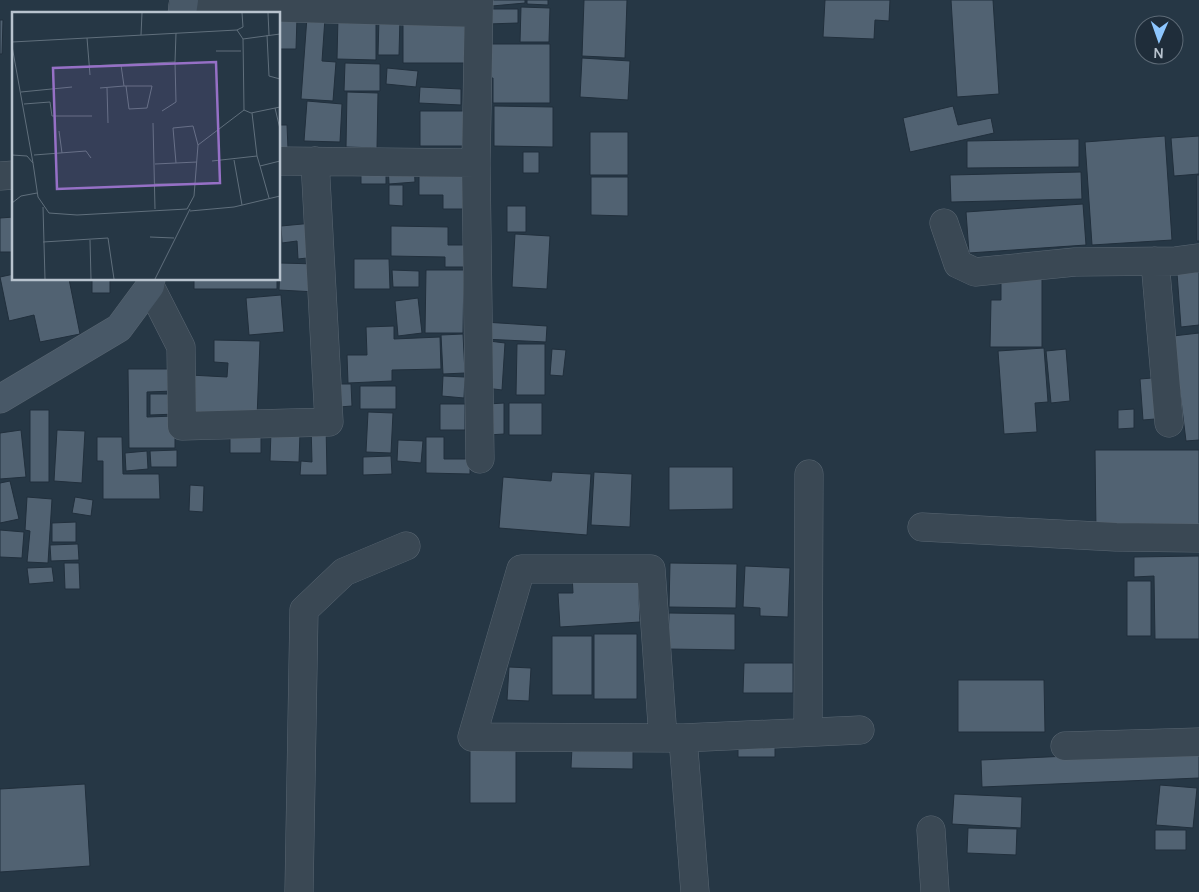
<svg xmlns="http://www.w3.org/2000/svg" width="1199" height="892" viewBox="0 0 1199 892" font-family="Manrope,sans-serif">
  <rect width="100%" height="100%" fill="#263745"/>
  <!-- building -->
  <path fill="#516272" stroke="#212f3c" d="M 491,0 L 525,0 L 525,3 L 492,6 Z
    M 527,0 L 548,0 L 548,5 L 527,4 Z
    M 584,0 L 627,0 L 625,58 L 582,56 Z
    M 825,0 L 890,0 L 889,21 L 875,20 L 874,39 L 823,37 Z
    M 951,0 L 993,0 L 999,94 L 957,97 Z
    M 521,7 L 550,8 L 549,42 L 520,42 Z
    M 488,9 L 518,9 L 518,23 L 488,24 Z
    M 279,16 L 297,17 L 296,49 L 279,49 Z
    M 338,16 L 376,16 L 376,60 L 337,59 Z
    M 307,17 L 325,18 L 322,61 L 336,62 L 333,101 L 301,99 Z
    M 379,17 L 400,17 L 399,55 L 378,55 Z
    M 403,19 L 466,19 L 466,63 L 403,63 Z
    M 0,20 L 3,20 L 2,54 L 0,54 Z
    M 482,44 L 550,44 L 550,103 L 493,103 L 493,78 L 482,78 Z
    M 582,58 L 630,61 L 628,100 L 580,97 Z
    M 345,63 L 380,64 L 380,91 L 344,91 Z
    M 387,68 L 418,71 L 416,87 L 386,84 Z
    M 420,87 L 461,89 L 461,105 L 419,103 Z
    M 347,92 L 378,93 L 377,148 L 346,147 Z
    M 307,101 L 342,104 L 340,142 L 304,141 Z
    M 494,106 L 553,107 L 553,147 L 494,146 Z
    M 953,106 L 958,125 L 991,118 L 994,133 L 910,152 L 903,118 Z
    M 420,111 L 473,111 L 473,146 L 420,146 Z
    M 279,125 L 287,125 L 288,149 L 279,149 Z
    M 590,132 L 628,132 L 628,175 L 590,175 Z
    M 1165,136 L 1172,240 L 1092,245 L 1085,142 Z
    M 1199,136 L 1199,174 L 1174,176 L 1171,138 Z
    M 1079,139 L 1079,167 L 967,168 L 967,141 Z
    M 523,152 L 539,152 L 539,173 L 523,173 Z
    M 414,163 L 415,182 L 389,184 L 388,164 Z
    M 361,164 L 386,164 L 386,184 L 361,184 Z
    M 419,164 L 464,164 L 463,209 L 443,209 L 443,195 L 419,195 Z
    M 1081,172 L 1082,199 L 951,202 L 950,175 Z
    M 1197,175 L 1199,175 L 1199,241 L 1197,241 Z
    M 591,177 L 628,177 L 628,216 L 591,215 Z
    M 389,185 L 403,185 L 403,206 L 389,205 Z
    M 1083,204 L 1086,245 L 969,253 L 966,212 Z
    M 507,206 L 526,206 L 526,232 L 507,232 Z
    M 14,217 L 14,252 L 0,252 L 0,218 Z
    M 313,223 L 316,257 L 298,259 L 297,241 L 282,243 L 281,226 Z
    M 391,226 L 448,227 L 448,245 L 465,245 L 465,267 L 445,267 L 445,257 L 391,256 Z
    M 515,234 L 550,236 L 547,289 L 512,287 Z
    M 354,259 L 389,259 L 390,289 L 354,289 Z
    M 280,263 L 317,264 L 316,292 L 279,290 Z
    M 392,270 L 419,271 L 419,287 L 393,287 Z
    M 426,270 L 464,270 L 463,333 L 425,333 Z
    M 1199,272 L 1199,325 L 1181,327 L 1177,273 Z
    M 1001,273 L 1042,274 L 1042,347 L 990,347 L 991,300 L 1001,300 Z
    M 14,274 L 14,279 L 69,279 L 80,334 L 40,342 L 34,315 L 9,321 L 0,277 Z
    M 92,279 L 110,279 L 110,293 L 92,293 Z
    M 194,279 L 277,279 L 277,289 L 194,289 Z
    M 281,295 L 284,332 L 249,335 L 246,298 Z
    M 418,298 L 422,333 L 398,336 L 395,301 Z
    M 484,322 L 547,326 L 546,342 L 483,339 Z
    M 394,326 L 394,339 L 440,337 L 441,369 L 392,370 L 392,381 L 348,383 L 347,355 L 367,355 L 366,327 Z
    M 1199,333 L 1199,440 L 1186,441 L 1173,336 Z
    M 463,334 L 465,373 L 443,374 L 441,335 Z
    M 214,340 L 260,341 L 257,418 L 189,416 L 190,375 L 227,377 L 228,363 L 214,362 Z
    M 489,341 L 505,343 L 502,390 L 486,388 Z
    M 517,344 L 545,344 L 545,395 L 516,395 Z
    M 1044,348 L 1048,402 L 1035,403 L 1037,432 L 1004,434 L 998,351 Z
    M 552,349 L 566,350 L 563,376 L 550,375 Z
    M 1066,349 L 1070,401 L 1051,403 L 1046,351 Z
    M 128,369 L 174,369 L 174,391 L 147,392 L 147,417 L 175,416 L 175,448 L 129,448 Z
    M 443,376 L 465,377 L 464,398 L 442,396 Z
    M 1165,377 L 1167,418 L 1143,420 L 1140,379 Z
    M 338,384 L 351,384 L 352,406 L 339,407 Z
    M 360,386 L 396,386 L 396,409 L 360,409 Z
    M 150,394 L 177,394 L 177,414 L 150,415 Z
    M 504,403 L 504,434 L 488,435 L 488,404 Z
    M 509,403 L 542,403 L 542,435 L 509,435 Z
    M 440,404 L 465,404 L 465,430 L 440,430 Z
    M 1134,409 L 1134,428 L 1118,429 L 1118,410 Z
    M 30,410 L 49,410 L 49,482 L 30,482 Z
    M 368,412 L 393,413 L 391,453 L 366,452 Z
    M 311,424 L 326,424 L 327,475 L 300,475 L 301,461 L 312,462 Z
    M 230,428 L 261,428 L 261,453 L 230,453 Z
    M 21,430 L 26,477 L 0,479 L 0,433 Z
    M 57,430 L 85,431 L 82,483 L 54,481 Z
    M 271,431 L 300,432 L 299,462 L 270,461 Z
    M 97,437 L 122,437 L 123,474 L 159,474 L 160,499 L 103,499 L 103,461 L 97,461 Z
    M 426,437 L 444,437 L 444,459 L 470,459 L 470,474 L 426,473 Z
    M 398,440 L 423,441 L 421,463 L 397,461 Z
    M 177,450 L 177,467 L 151,467 L 150,451 Z
    M 1095,450 L 1199,450 L 1199,530 L 1096,530 Z
    M 147,451 L 148,469 L 126,471 L 125,453 Z
    M 391,456 L 392,474 L 363,475 L 363,457 Z
    M 669,467 L 733,467 L 733,509 L 669,510 Z
    M 552,472 L 591,474 L 587,535 L 499,528 L 503,477 L 551,481 Z
    M 594,472 L 632,474 L 630,527 L 591,525 Z
    M 10,481 L 19,519 L 0,523 L 0,483 Z
    M 190,485 L 204,486 L 203,512 L 189,511 Z
    M 27,497 L 52,499 L 48,563 L 27,562 L 30,531 L 25,530 Z
    M 75,497 L 93,500 L 91,516 L 72,513 Z
    M 76,522 L 76,542 L 52,542 L 52,523 Z
    M 0,530 L 24,532 L 22,558 L 0,557 Z
    M 78,544 L 79,560 L 51,561 L 50,545 Z
    M 1199,556 L 1199,639 L 1155,639 L 1154,576 L 1134,577 L 1134,557 Z
    M 64,563 L 79,563 L 80,589 L 65,589 Z
    M 670,563 L 737,564 L 736,608 L 669,607 Z
    M 745,566 L 790,568 L 788,617 L 760,616 L 760,608 L 743,607 Z
    M 52,567 L 54,582 L 29,584 L 27,568 Z
    M 638,571 L 640,622 L 560,627 L 558,593 L 573,593 L 572,574 Z
    M 1127,581 L 1151,581 L 1151,636 L 1127,636 Z
    M 669,613 L 735,614 L 735,650 L 668,649 Z
    M 594,634 L 637,634 L 637,699 L 594,699 Z
    M 552,636 L 592,636 L 592,695 L 552,695 Z
    M 744,663 L 793,663 L 793,693 L 743,693 Z
    M 509,667 L 531,668 L 529,701 L 507,700 Z
    M 958,680 L 1044,680 L 1045,732 L 958,732 Z
    M 738,741 L 775,741 L 775,757 L 738,757 Z
    M 470,745 L 516,745 L 516,803 L 470,803 Z
    M 572,747 L 633,748 L 633,769 L 571,768 Z
    M 1199,750 L 1199,778 L 982,787 L 981,760 Z
    M 85,784 L 90,866 L 0,872 L 0,789 Z
    M 1160,785 L 1197,788 L 1193,828 L 1156,825 Z
    M 954,794 L 1022,797 L 1021,828 L 952,824 Z
    M 968,828 L 1017,829 L 1016,855 L 967,853 Z
    M 1155,830 L 1186,830 L 1186,850 L 1155,850 Z"/>
  <g fill="none" stroke-linecap="round" stroke-linejoin="round">
    <defs>
      <path id="minor" d="M 479,0 L 476,163 L 480,459
        M 183,5 L 478,13
        M 279,161 L 476,163
        M 0,176 L 14,175
        M 944,223 L 958,264 L 975,272 L 1075,262 L 1176,261 L 1199,258
        M 1155,261 L 1169,423
        M 150,286 L 181,347 L 182,426 L 329,422 L 315,161
        M 922,527 L 1116,537 L 1199,538
        M 808,732 L 809,474
        M 663,738 L 651,569 L 521,569 L 472,737 L 683,738 L 695,892
        M 683,738 L 860,730
        M 1065,746 L 1199,742
        M 931,830 L 935,892
        M 299,892 L 304,610 L 344,572 L 406,546"/>
      <path id="secondary" d="M 182,14 L 184,0
        M 0,399 L 119,328 L 150,286 L 151,279"/>
    </defs>
    <!-- minor casing -->
    <use href="#minor" stroke="#596672" stroke-width="29"/>
    <!-- secondary casing -->
    <use href="#secondary" stroke="#596672" stroke-width="29"/>
    <!-- minor -->
    <use href="#minor" stroke="#3a4854" stroke-width="28"/>
    <!-- secondary -->
    <use href="#secondary" stroke="#485867" stroke-width="28"/>
  </g>
  <!-- overview -->
  <g transform="translate(12 12)">
    <rect width="268" height="268" fill="#263745"/>
    <path fill="none" stroke="#606f7c" stroke-width="1" d="M 256,1 L 257,23M 225,18 L 231,15 L 230,1M 129,23 L 130,1M 255,23 L 257,64 L 268,67M 75,26 L 78,63M 0,30 L 225,18 L 231,27M 0,34 L 21,151M 204,39 L 229,39M 109,53 L 112,74 L 140,74 L 135,96 L 117,97 L 114,74M 77,54 L 163,50 L 164,21M 88,76 L 112,74M 95,76 L 96,111M 9,80 L 60,75M 12,92 L 38,90 L 40,104 L 80,104M 263,96 L 268,117M 232,98 L 239,101 L 268,95M 150,99 L 164,90 L 163,50M 240,101 L 245,144M 141,111 L 143,197M 47,119 L 50,141M 0,143 L 15,144 L 21,151 L 26,185 L 37,201 L 65,203 L 175,197 L 182,184 L 186,133 L 232,98 L 231,27 L 268,22M 22,143 L 74,139 L 79,146M 222,148 L 230,193M 200,149 L 245,144 L 248,154 L 268,149M 164,151 L 161,116 L 181,114 L 186,133M 143,152 L 185,150M 248,154 L 257,186M 143,172 L 183,172M 0,191 L 9,184 L 25,181M 31,195 L 33,267M 178,199 L 222,195 L 268,184M 138,225 L 162,226M 78,228 L 79,267M 31,230 L 96,226 L 102,267M 143,267 L 178,197"/>
    <path fill="#9670c6" fill-opacity="0.15" stroke="#9670c6" stroke-width="2.5" d="M 204,50 L 208,171 L 45,177 L 41,56 Z"/>
    <rect width="268" height="268" fill="none" stroke="#b8c3ce" stroke-width="2.5"/>
  </g>
  <!-- north arrow -->
  <g transform="translate(1159 40) rotate(182)"><circle r="24" fill="#1f2d3a" stroke="#5c6975"/>
  <path d="M0-4L9 19L0 12L-9 19Z" fill="#8dc6fe"/>
  <text y="-8" font-size="14" font-weight="bold" text-anchor="middle" fill="#b8c3ce">N</text>
  </g>
</svg>
